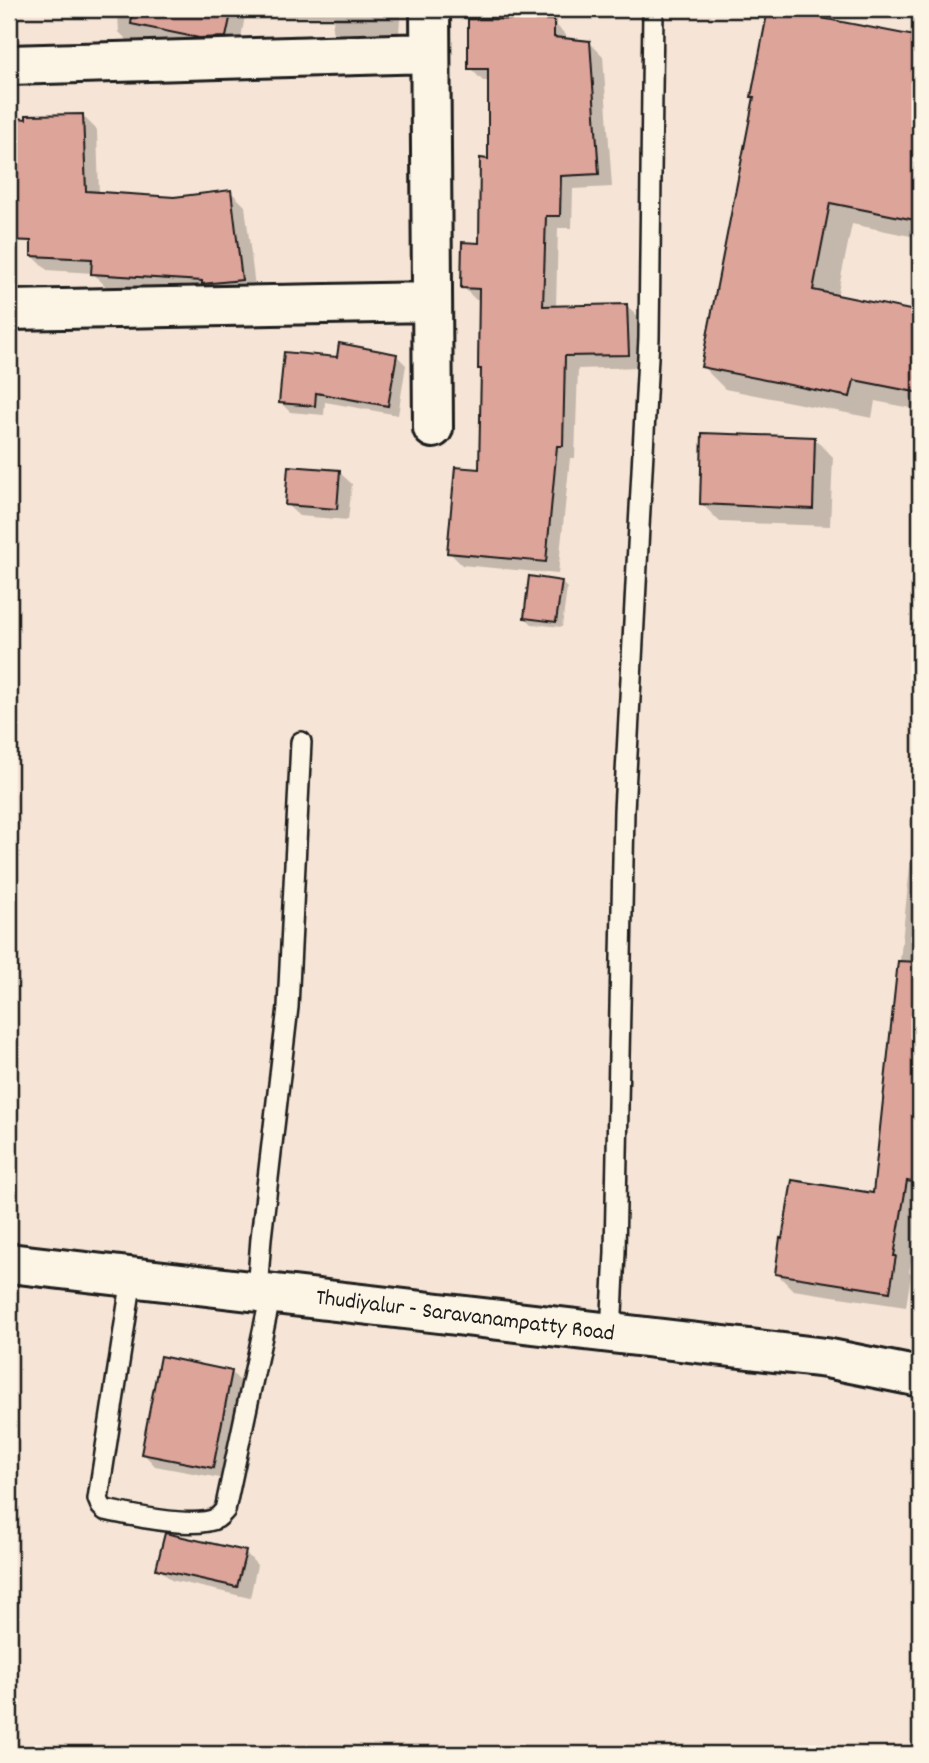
<svg xmlns="http://www.w3.org/2000/svg" width="929" height="1763" viewBox="0 0 929 1763" font-family="Dekko,sans-serif">
  <rect width="100%" height="100%" fill="#f6e5d6"/>
  <filter id="ink" filterUnits="userSpaceOnUse"><feTurbulence type="fractalNoise" baseFrequency=".0143" numOctaves="2"/><feDisplacementMap in="SourceGraphic" scale="14" xChannelSelector="R" yChannelSelector="G"/><feConvolveMatrix kernelMatrix="1 2 1 2 8 2 1 2 1" color-interpolation-filters="sRGB"/></filter>
  <g filter="url(#ink)">
    <!-- shadow -->
    <path fill="#0003" d="M 112,9 L 401,9 L 398,44 L 345,44 L 332,31 L 334,16 L 245,16 L 239,49 L 131,44 L 119,32 L 118,14 Z
      M 470,9 L 558,9 L 557,26 L 566,35 L 566,40 L 589,42 L 603,56 L 612,187 L 573,189 L 572,228 L 558,228 L 556,307 L 626,305 L 639,318 L 641,367 L 578,369 L 575,458 L 570,458 L 558,574 L 462,565 L 449,552 L 480,471 L 482,372 L 479,369 L 480,300 L 476,300 L 463,287 L 481,245 L 490,160 L 490,81 L 483,81 L 470,68 Z
      M 770,9 L 920,39 L 920,238 L 852,224 L 837,297 L 920,313 L 920,410 L 875,401 L 872,418 L 725,389 L 703,367 L 755,99 L 753,96 Z
      M 82,115 L 97,130 L 99,194 L 174,199 L 231,192 L 245,206 L 256,295 L 215,295 L 108,289 L 93,273 L 47,270 L 32,255 L 36,181 L 9,178 L 9,119 L 28,120 Z
      M 396,355 L 406,365 L 398,415 L 325,402 L 324,415 L 290,412 L 280,402 L 338,359 Z
      M 815,439 L 833,457 L 830,526 L 720,522 L 702,504 Z
      M 339,472 L 352,484 L 348,520 L 299,516 L 286,504 Z
      M 561,582 L 567,588 L 562,627 L 532,624 L 526,618 Z
      M 918,791 L 920,792 L 920,1208 L 909,1272 L 911,1274 L 906,1307 L 793,1290 L 777,1274 L 875,1195 Z
      M 231,1372 L 244,1385 L 225,1479 L 155,1466 L 143,1453 Z
      M 245,1552 L 257,1565 L 250,1598 L 171,1580 L 158,1568 Z"/>
    <!-- building -->
    <path fill="#dda49a" stroke="#1c1c1c" stroke-width="2" d="M 133,9 L 232,9 L 226,37 L 199,38 L 131,24 Z
      M 768,9 L 775,9 L 920,37 L 920,221 L 830,203 L 813,290 L 920,312 L 920,393 L 854,380 L 850,397 L 701,367 L 754,97 L 751,97 Z
      M 468,19 L 554,20 L 554,37 L 590,41 L 599,174 L 561,176 L 560,216 L 546,216 L 543,306 L 627,304 L 629,355 L 565,356 L 563,446 L 557,446 L 546,562 L 447,553 L 455,467 L 479,469 L 481,369 L 478,369 L 479,289 L 461,288 L 462,242 L 479,243 L 480,158 L 488,159 L 488,69 L 468,69 Z
      M 83,114 L 86,191 L 174,197 L 231,190 L 242,280 L 202,284 L 202,281 L 91,274 L 92,259 L 31,256 L 31,241 L 9,240 L 9,117 L 26,119 L 26,115 Z
      M 339,343 L 397,354 L 388,406 L 316,393 L 315,406 L 279,403 L 284,352 L 337,357 Z
      M 702,433 L 815,437 L 813,509 L 700,504 Z
      M 288,466 L 340,470 L 337,509 L 285,505 Z
      M 529,576 L 562,581 L 556,622 L 524,618 Z
      M 898,961 L 920,962 L 920,1110 L 913,1182 L 907,1181 L 894,1256 L 896,1256 L 890,1292 L 775,1274 L 780,1238 L 782,1239 L 792,1180 L 873,1193 Z
      M 160,1356 L 232,1371 L 213,1468 L 141,1454 Z
      M 165,1533 L 246,1551 L 237,1587 L 156,1569 Z"/>
    <g fill="none" stroke-linecap="round" stroke-linejoin="round">
      <defs>
        <path id="lane" d="M 132,1278 L 98,1499 L 101,1506 L 105,1510 C 130,1515 196,1530 217,1518 C 220,1516 223,1512 225,1510 L 271,1294
          M 257,1292 L 261,1238 L 288,1007 L 301,742
          M 611,1334 L 615,1252 L 624,811 L 649,338 L 653,9"/>
        <path id="street" d="M 430,9 L 433,428
          M 9,65 L 430,53
          M 9,310 L 431,302"/>
        <path id="secondary" d="M 9,1263 L 826,1358 L 920,1377"/>
      </defs>
      <!-- lane casing -->
      <use href="#lane" stroke="#1c1c1c" stroke-width="24"/>
      <!-- street casing -->
      <use href="#street" stroke="#1c1c1c" stroke-width="44"/>
      <!-- secondary casing -->
      <use href="#secondary" stroke="#1c1c1c" stroke-width="44"/>
      <!-- lane -->
      <use href="#lane" stroke="#fcf5e5" stroke-width="19"/>
      <!-- street -->
      <use href="#street" stroke="#fcf5e5" stroke-width="38"/>
      <!-- secondary -->
      <use href="#secondary" stroke="#fcf5e5" stroke-width="38"/>
    </g>
  </g>
  <g text-anchor="middle" dominant-baseline="central" stroke-width="5" stroke-linejoin="round" paint-order="stroke">
    <!-- street labels -->
    <g font-size="23" fill="#1c1c1c" stroke="#fcf5e5">
      <text transform="translate(465 1317) rotate(7)">Thudiyalur - Saravanampatty Road</text>
    </g>
  </g>
  <!-- margin -->
  <rect width="929" height="1763" fill="none" stroke="#fcf5e5" stroke-width="35"/>
  <rect x="18" y="18" width="894" height="1728" fill="none" stroke="#1c1c1c" stroke-width="2.5" filter="url(#ink)"/>
</svg>
